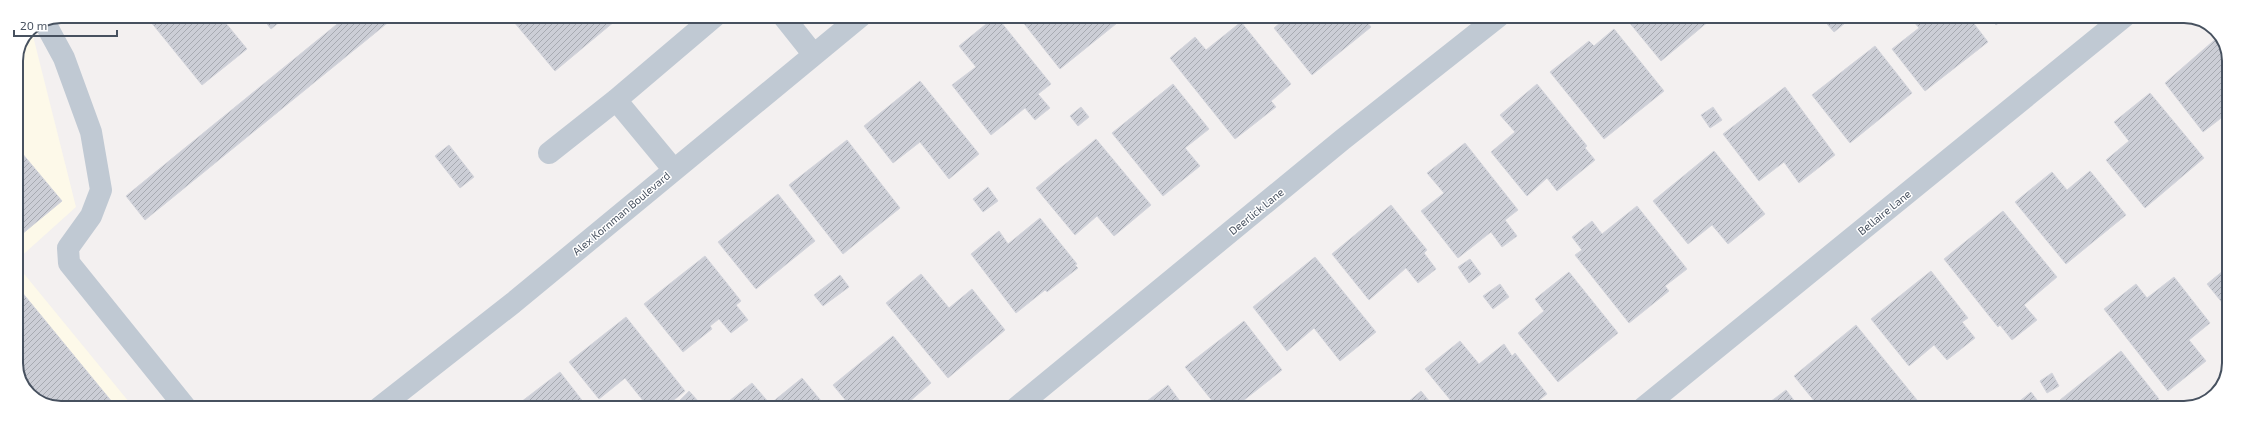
<svg xmlns="http://www.w3.org/2000/svg" width="2245" height="424" viewBox="0 0 2245 424" font-family="'Exo 2',sans-serif">
  <defs>
    <pattern id="building-hatch" width="6" height="6" patternUnits="userSpaceOnUse"><rect width="6" height="6" fill="#ccced6"/><path d="M-1 1l2-2M0 6l6-6M5 7l2-2" fill="none" stroke="#a7aab1"/></pattern>
  </defs>
  <rect width="100%" height="100%" fill="#f3f0f0"/>
  <!-- commercial -->
  <path fill="#fdf9e9" d="M 31,28 L 76,207 L 16,261 L 16,61 L 29,29 Z
    M 16,264 L 134,408 L 55,408 L 16,369 Z"/>
  <!-- building -->
  <path fill="url(#building-hatch)" stroke="#d4d5dc" d="M 146,16 L 220,16 L 247,49 L 202,85 Z
    M 261,16 L 287,16 L 271,29 Z
    M 347,16 L 396,16 L 145,220 L 126,196 Z
    M 521,16 L 621,16 L 555,71 L 514,22 Z
    M 996,16 L 1051,84 L 1038,94 L 1050,108 L 1035,120 L 1025,108 L 991,135 L 952,85 L 976,67 L 959,46 Z
    M 1018,16 L 1120,16 L 1122,19 L 1060,69 Z
    M 1288,16 L 1362,16 L 1371,27 L 1312,75 L 1274,28 Z
    M 1624,16 L 1715,16 L 1661,61 Z
    M 1838,16 L 1844,24 L 1834,32 L 1821,17 Z
    M 1909,16 L 1968,16 L 1988,42 L 1925,91 L 1892,49 L 1919,28 Z
    M 1989,16 L 2007,16 L 1996,25 Z
    M 1241,22 L 1291,84 L 1271,101 L 1276,107 L 1235,139 L 1170,58 L 1195,37 L 1206,50 Z
    M 1614,29 L 1664,91 L 1604,139 L 1550,72 L 1589,41 L 1594,46 Z
    M 2219,36 L 2229,55 L 2229,112 L 2203,132 L 2165,83 Z
    M 1875,46 L 1912,93 L 1850,143 L 1812,95 Z
    M 920,81 L 979,154 L 949,179 L 920,142 L 893,163 L 864,126 Z
    M 1173,84 L 1209,129 L 1185,148 L 1200,166 L 1163,196 L 1112,133 Z
    M 1537,84 L 1587,146 L 1585,148 L 1595,160 L 1557,191 L 1547,178 L 1527,196 L 1491,152 L 1515,132 L 1500,115 Z
    M 1785,87 L 1835,155 L 1799,183 L 1784,162 L 1759,181 L 1723,134 Z
    M 2150,93 L 2204,158 L 2145,208 L 2106,160 L 2129,141 L 2114,122 Z
    M 1081,107 L 1089,117 L 1078,126 L 1070,116 Z
    M 1713,107 L 1722,120 L 1710,128 L 1701,115 Z
    M 1096,139 L 1151,205 L 1114,236 L 1097,216 L 1075,235 L 1036,188 Z
    M 847,140 L 900,208 L 843,254 L 789,185 Z
    M 1465,143 L 1518,210 L 1505,220 L 1517,236 L 1502,247 L 1491,232 L 1458,258 L 1421,211 L 1444,193 L 1427,173 Z
    M 449,145 L 474,177 L 460,188 L 435,156 Z
    M 16,146 L 62,201 L 16,239 Z
    M 1714,151 L 1765,214 L 1728,244 L 1712,225 L 1688,244 L 1653,201 Z
    M 2090,171 L 2126,215 L 2066,264 L 2015,202 L 2052,172 L 2067,190 Z
    M 988,187 L 998,201 L 983,212 L 973,199 Z
    M 778,194 L 815,241 L 756,289 L 718,242 Z
    M 1391,205 L 1427,250 L 1424,253 L 1436,269 L 1418,283 L 1406,268 L 1369,300 L 1332,254 Z
    M 1637,206 L 1687,269 L 1665,286 L 1669,291 L 1629,323 L 1575,255 L 1582,250 L 1572,237 L 1592,221 L 1602,234 Z
    M 2003,211 L 2057,277 L 2024,305 L 2037,320 L 2012,340 L 2000,325 L 1998,327 L 1944,259 Z
    M 1040,218 L 1077,264 L 1075,265 L 1078,268 L 1047,292 L 1045,290 L 1016,313 L 971,254 L 999,231 L 1008,244 Z
    M 705,256 L 741,301 L 736,305 L 748,320 L 731,333 L 719,319 L 710,326 L 712,329 L 683,352 L 644,304 Z
    M 1315,257 L 1376,332 L 1340,361 L 1314,328 L 1287,351 L 1253,307 Z
    M 1470,259 L 1481,274 L 1469,283 L 1458,267 Z
    M 2229,266 L 2229,311 L 2207,284 Z
    M 1931,271 L 1968,318 L 1962,322 L 1975,338 L 1947,360 L 1934,345 L 1909,366 L 1871,319 Z
    M 1569,272 L 1618,333 L 1558,382 L 1518,333 L 1544,311 L 1535,299 Z
    M 921,274 L 949,308 L 972,289 L 1005,330 L 948,378 L 886,303 Z
    M 840,275 L 849,287 L 823,306 L 814,295 Z
    M 2174,277 L 2210,323 L 2189,340 L 2206,361 L 2168,391 L 2104,309 L 2136,284 L 2147,298 Z
    M 1500,284 L 1509,297 L 1493,309 L 1483,296 Z
    M 16,285 L 117,408 L 55,408 L 29,395 L 16,369 Z
    M 626,317 L 685,391 L 664,408 L 649,408 L 625,378 L 599,399 L 569,362 Z
    M 1244,321 L 1282,370 L 1234,408 L 1218,408 L 1185,367 Z
    M 1856,325 L 1917,400 L 1907,408 L 1820,408 L 1794,376 Z
    M 893,336 L 931,383 L 902,408 L 852,408 L 833,385 Z
    M 1460,341 L 1479,364 L 1504,344 L 1512,356 L 1515,353 L 1547,394 L 1529,408 L 1457,408 L 1425,369 Z
    M 2121,351 L 2159,399 L 2157,400 L 2158,402 L 2151,408 L 2066,408 L 2060,400 Z
    M 560,372 L 588,408 L 526,408 L 521,402 Z
    M 2052,373 L 2059,386 L 2047,393 L 2040,381 Z
    M 802,378 L 827,408 L 726,408 L 724,405 L 752,383 L 770,404 Z
    M 1168,385 L 1185,408 L 1138,408 Z
    M 1786,390 L 1800,408 L 1762,408 Z
    M 689,391 L 698,401 L 691,408 L 682,408 L 677,403 Z
    M 1421,391 L 1435,408 L 1401,408 Z
    M 2031,392 L 2043,408 L 2011,408 Z"/>
  <g fill="none" stroke-linecap="round" stroke-linejoin="round">
    <!-- minor -->
    <path stroke="#c0c9d3" stroke-width="22" d="M 783,16 L 814,55
      M 45,23 L 64,58 L 91,132 L 101,190 L 91,216 L 68,248 L 69,263 L 186,408
      M 616,100 L 674,170
      M 549,153 L 616,100 L 715,16
      M 379,408 L 513,303 L 861,16
      M 1016,408 L 1342,140 L 1499,16
      M 1643,408 L 2125,16"/>
  </g>
  <g text-anchor="middle" dominant-baseline="central" stroke-width="3" stroke-linejoin="round" paint-order="stroke">
    <!-- street labels -->
    <g font-size="11" fill="#47515f" stroke="#fff">
      <text transform="translate(1256 211) rotate(-39)">Deerlick Lane</text>
      <text transform="translate(1884 212) rotate(-39)">Bellaire Lane</text>
      <text transform="translate(621 213) rotate(-40)">Alex Kornman Boulevard</text>
    </g>
  </g>
  <!-- crop -->
  <path d="M0 0H2245V424H0ZM61 23H2184A38 38 0 0 1 2222 61V363A38 38 0 0 1 2184 401H61A38 38 0 0 1 23 363V61A38 38 0 0 1 61 23Z" fill="#fff" fill-rule="evenodd"/>
  <path fill="none" stroke="#47515f" stroke-width="2" d="M61 23H2184A38 38 0 0 1 2222 61V363A38 38 0 0 1 2184 401H61A38 38 0 0 1 23 363V61A38 38 0 0 1 61 23Z"/>
  <!-- scale -->
  <path d="M14 30v6h103v-6" fill="none" stroke="#47515f" stroke-width="2"/>
  <text x="20" y="30" font-size="12" fill="#47515f" stroke="#ffffff" stroke-width="3" paint-order="stroke">20 m</text>
</svg>
